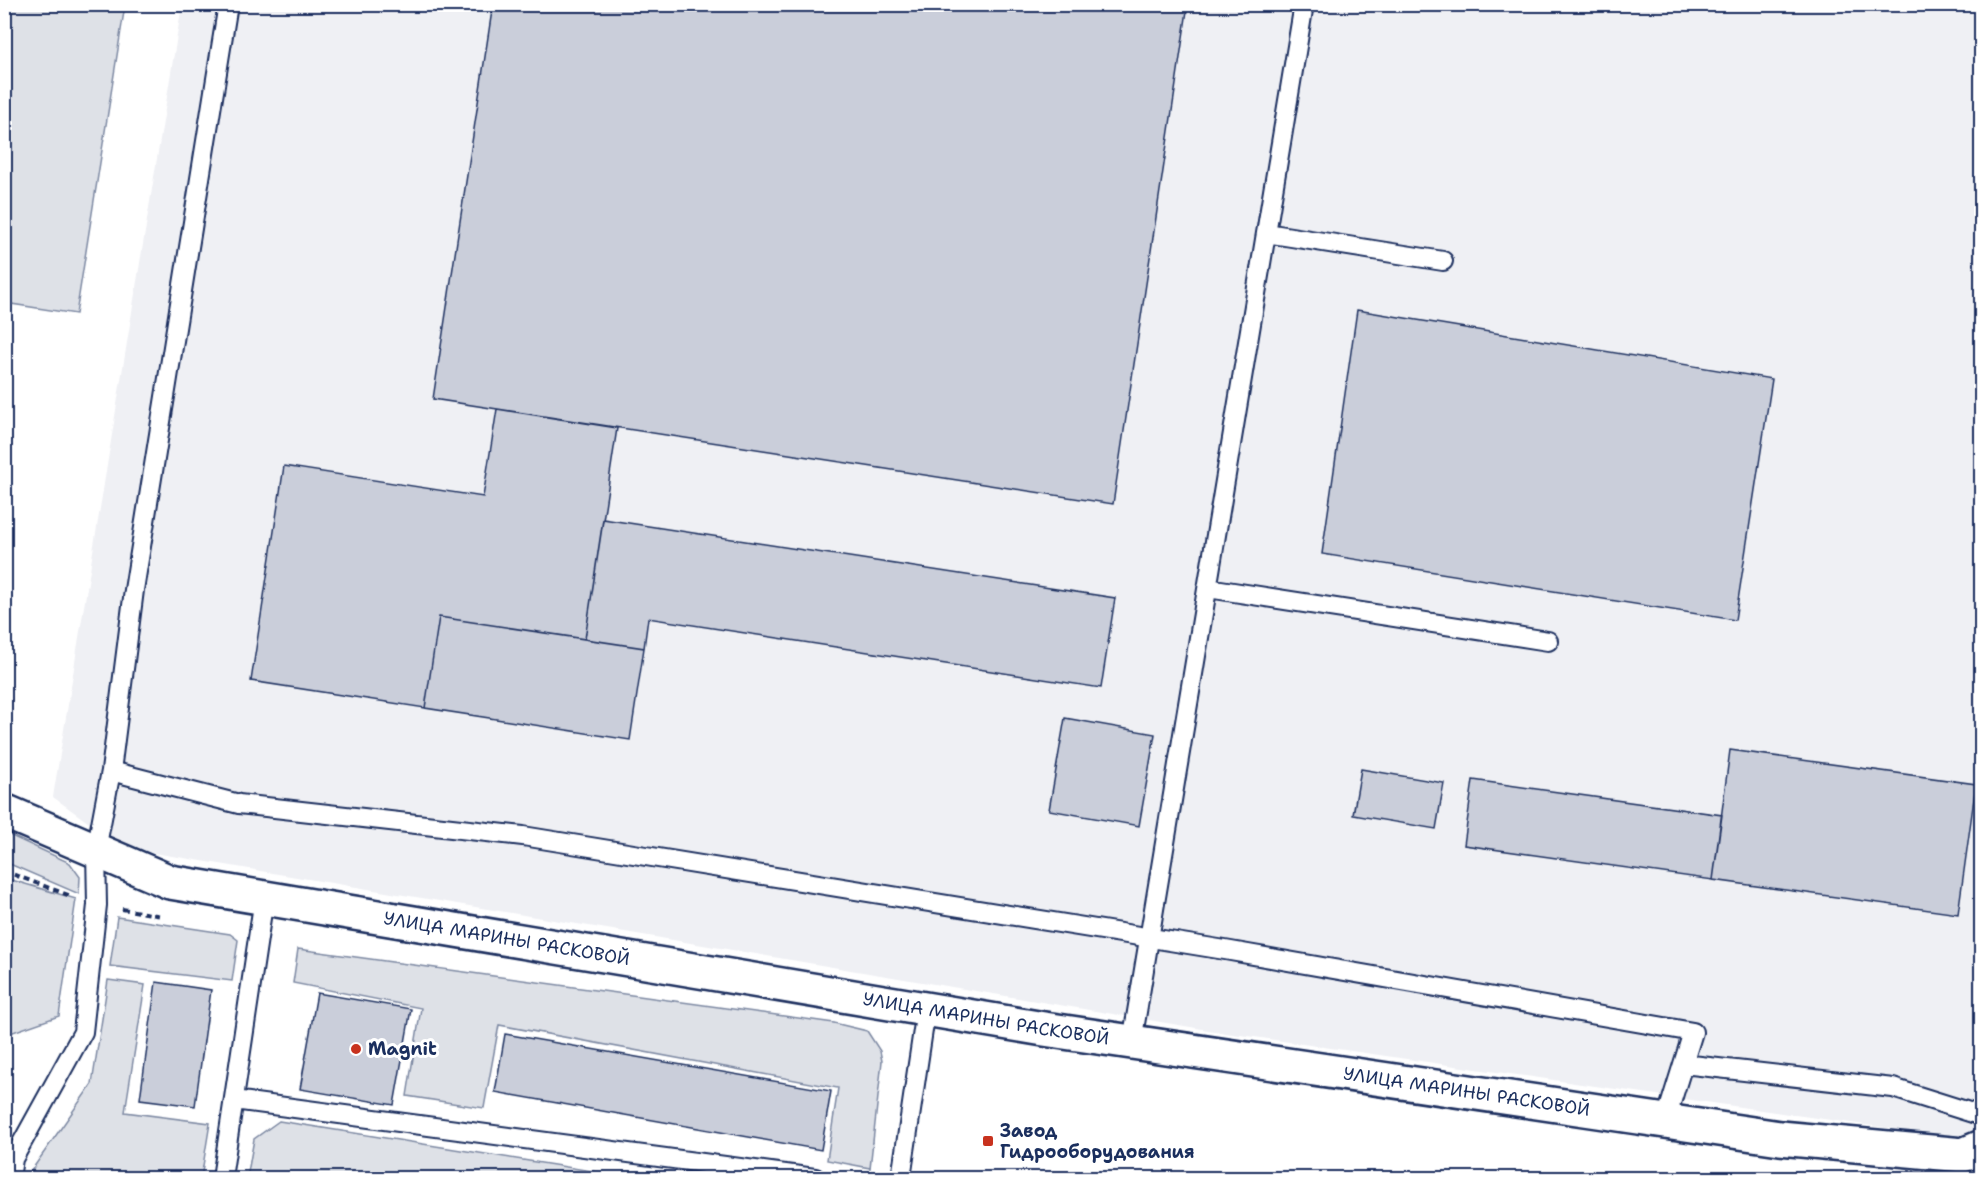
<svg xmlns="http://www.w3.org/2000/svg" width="1986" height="1183" viewBox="0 0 1986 1183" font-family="'Shantell Sans',sans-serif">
  <rect width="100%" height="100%" fill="#fff"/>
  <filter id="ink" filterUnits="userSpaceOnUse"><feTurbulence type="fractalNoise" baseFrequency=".0167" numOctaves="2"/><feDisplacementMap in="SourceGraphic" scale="12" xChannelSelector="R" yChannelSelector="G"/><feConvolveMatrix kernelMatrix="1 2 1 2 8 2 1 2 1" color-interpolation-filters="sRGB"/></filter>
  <g filter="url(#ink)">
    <!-- built -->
    <path fill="#eff0f4" d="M 182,5 L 1981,5 L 1981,1133 L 1949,1137 L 1226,1033 L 124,848 L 53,797 Z"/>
    <!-- green -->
    <path fill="#dee1e7" stroke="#7c88a2" stroke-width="1.5" d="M 4,5 L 125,5 L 76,314 L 5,303 Z
      M 5,833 L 70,863 L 80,877 L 79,894 L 5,862 Z
      M 5,878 L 76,899 L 59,1016 L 10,1033 L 5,1072 Z
      M 117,917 L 230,934 L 238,940 L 232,981 L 110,966 Z
      M 298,949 L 834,1023 L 867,1031 L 880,1051 L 882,1061 L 870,1168 L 827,1160 L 838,1088 L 499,1025 L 484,1108 L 407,1096 L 421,1008 L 293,983 Z
      M 108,980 L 145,985 L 125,1112 L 210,1123 L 201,1178 L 80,1178 L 31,1171 L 92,1084 Z
      M 279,1121 L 635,1178 L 247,1178 L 254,1139 Z"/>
    <!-- building -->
    <path fill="#caceda" stroke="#1b2f5e" stroke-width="1.5" d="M 493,4 L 1188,4 L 1113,504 L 433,399 Z
      M 1357,310 L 1772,379 L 1735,620 L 1322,554 Z
      M 497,409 L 617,428 L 585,639 L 439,617 L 425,708 L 251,681 L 284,466 L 483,497 Z
      M 603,519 L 1115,598 L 1101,688 L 648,618 L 644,648 L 585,639 Z
      M 439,617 L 644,648 L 630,740 L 425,708 Z
      M 1065,718 L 1155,734 L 1139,826 L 1049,810 Z
      M 1730,750 L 1976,784 L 1958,914 L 1713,880 Z
      M 1361,769 L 1444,783 L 1436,829 L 1353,815 Z
      M 1473,780 L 1722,815 L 1713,880 L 1464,845 Z
      M 156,982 L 211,990 L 195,1106 L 140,1099 Z
      M 317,993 L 411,1009 L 394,1105 L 300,1089 Z
      M 505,1034 L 831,1091 L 821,1150 L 495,1092 Z"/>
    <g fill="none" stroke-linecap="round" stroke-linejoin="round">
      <defs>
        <path id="lane" d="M 1266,233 L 1443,261
          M 1208,588 L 1548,641
          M 111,771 L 134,590 L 228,4
          M 1132,1042 L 1304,4
          M 1683,1064 L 1893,1088 L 1982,1116
          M 234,1100 L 815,1178
          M 10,1178 L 13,1159 L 83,1032 L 97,905 L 96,850 L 111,771 L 239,804 L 523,836 L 1225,950 L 1693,1032 L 1666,1119
          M 222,1178 L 264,898
          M 901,1178 L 926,1010"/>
        <g id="street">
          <path id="s1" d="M 4,811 L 170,882 L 1044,1029 L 1780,1138 L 1963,1155 L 1982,1147"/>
        </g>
      </defs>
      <!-- lane casing -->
      <use href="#lane" stroke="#1b2f5e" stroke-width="22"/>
      <!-- street casing -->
      <use href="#street" stroke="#1b2f5e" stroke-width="38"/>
      <!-- path -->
      <path stroke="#1b2f5e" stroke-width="4" stroke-dasharray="6 4.5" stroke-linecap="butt" d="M 4,871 L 71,896
        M 122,909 L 162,916"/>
      <!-- lane -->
      <use href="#lane" stroke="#fff" stroke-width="18"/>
      <!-- street -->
      <use href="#street" stroke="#fff" stroke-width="33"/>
    </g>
  </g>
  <!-- markers -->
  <g fill="#c8321e" stroke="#fff" stroke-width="2">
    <circle cx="356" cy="1049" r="6"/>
    <rect x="982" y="1135" width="12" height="12" rx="3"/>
  </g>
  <g text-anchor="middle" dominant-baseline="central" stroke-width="6" stroke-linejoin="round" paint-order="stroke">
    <!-- street labels -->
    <g font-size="18" fill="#1b2f5e" stroke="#fff">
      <text stroke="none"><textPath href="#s1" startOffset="522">УЛИЦА МАРИНЫ РАСКОВОЙ</textPath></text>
      <text stroke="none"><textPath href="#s1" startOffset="1008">УЛИЦА МАРИНЫ РАСКОВОЙ</textPath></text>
      <text stroke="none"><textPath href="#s1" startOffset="1494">УЛИЦА МАРИНЫ РАСКОВОЙ</textPath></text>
    </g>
    <!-- poi labels -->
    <g font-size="18" font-weight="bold" fill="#1b2f5e" stroke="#fff" text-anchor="start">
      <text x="368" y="1049">Magnit</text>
      <text x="1000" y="1131">Завод<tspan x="1000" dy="21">Гидрооборудования</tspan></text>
    </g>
  </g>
  <!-- margin -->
  <rect width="1986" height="1183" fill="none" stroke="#fff" stroke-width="24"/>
  <rect x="12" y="12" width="1962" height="1159" fill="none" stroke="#1b2f5e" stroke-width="2" filter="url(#ink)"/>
</svg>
